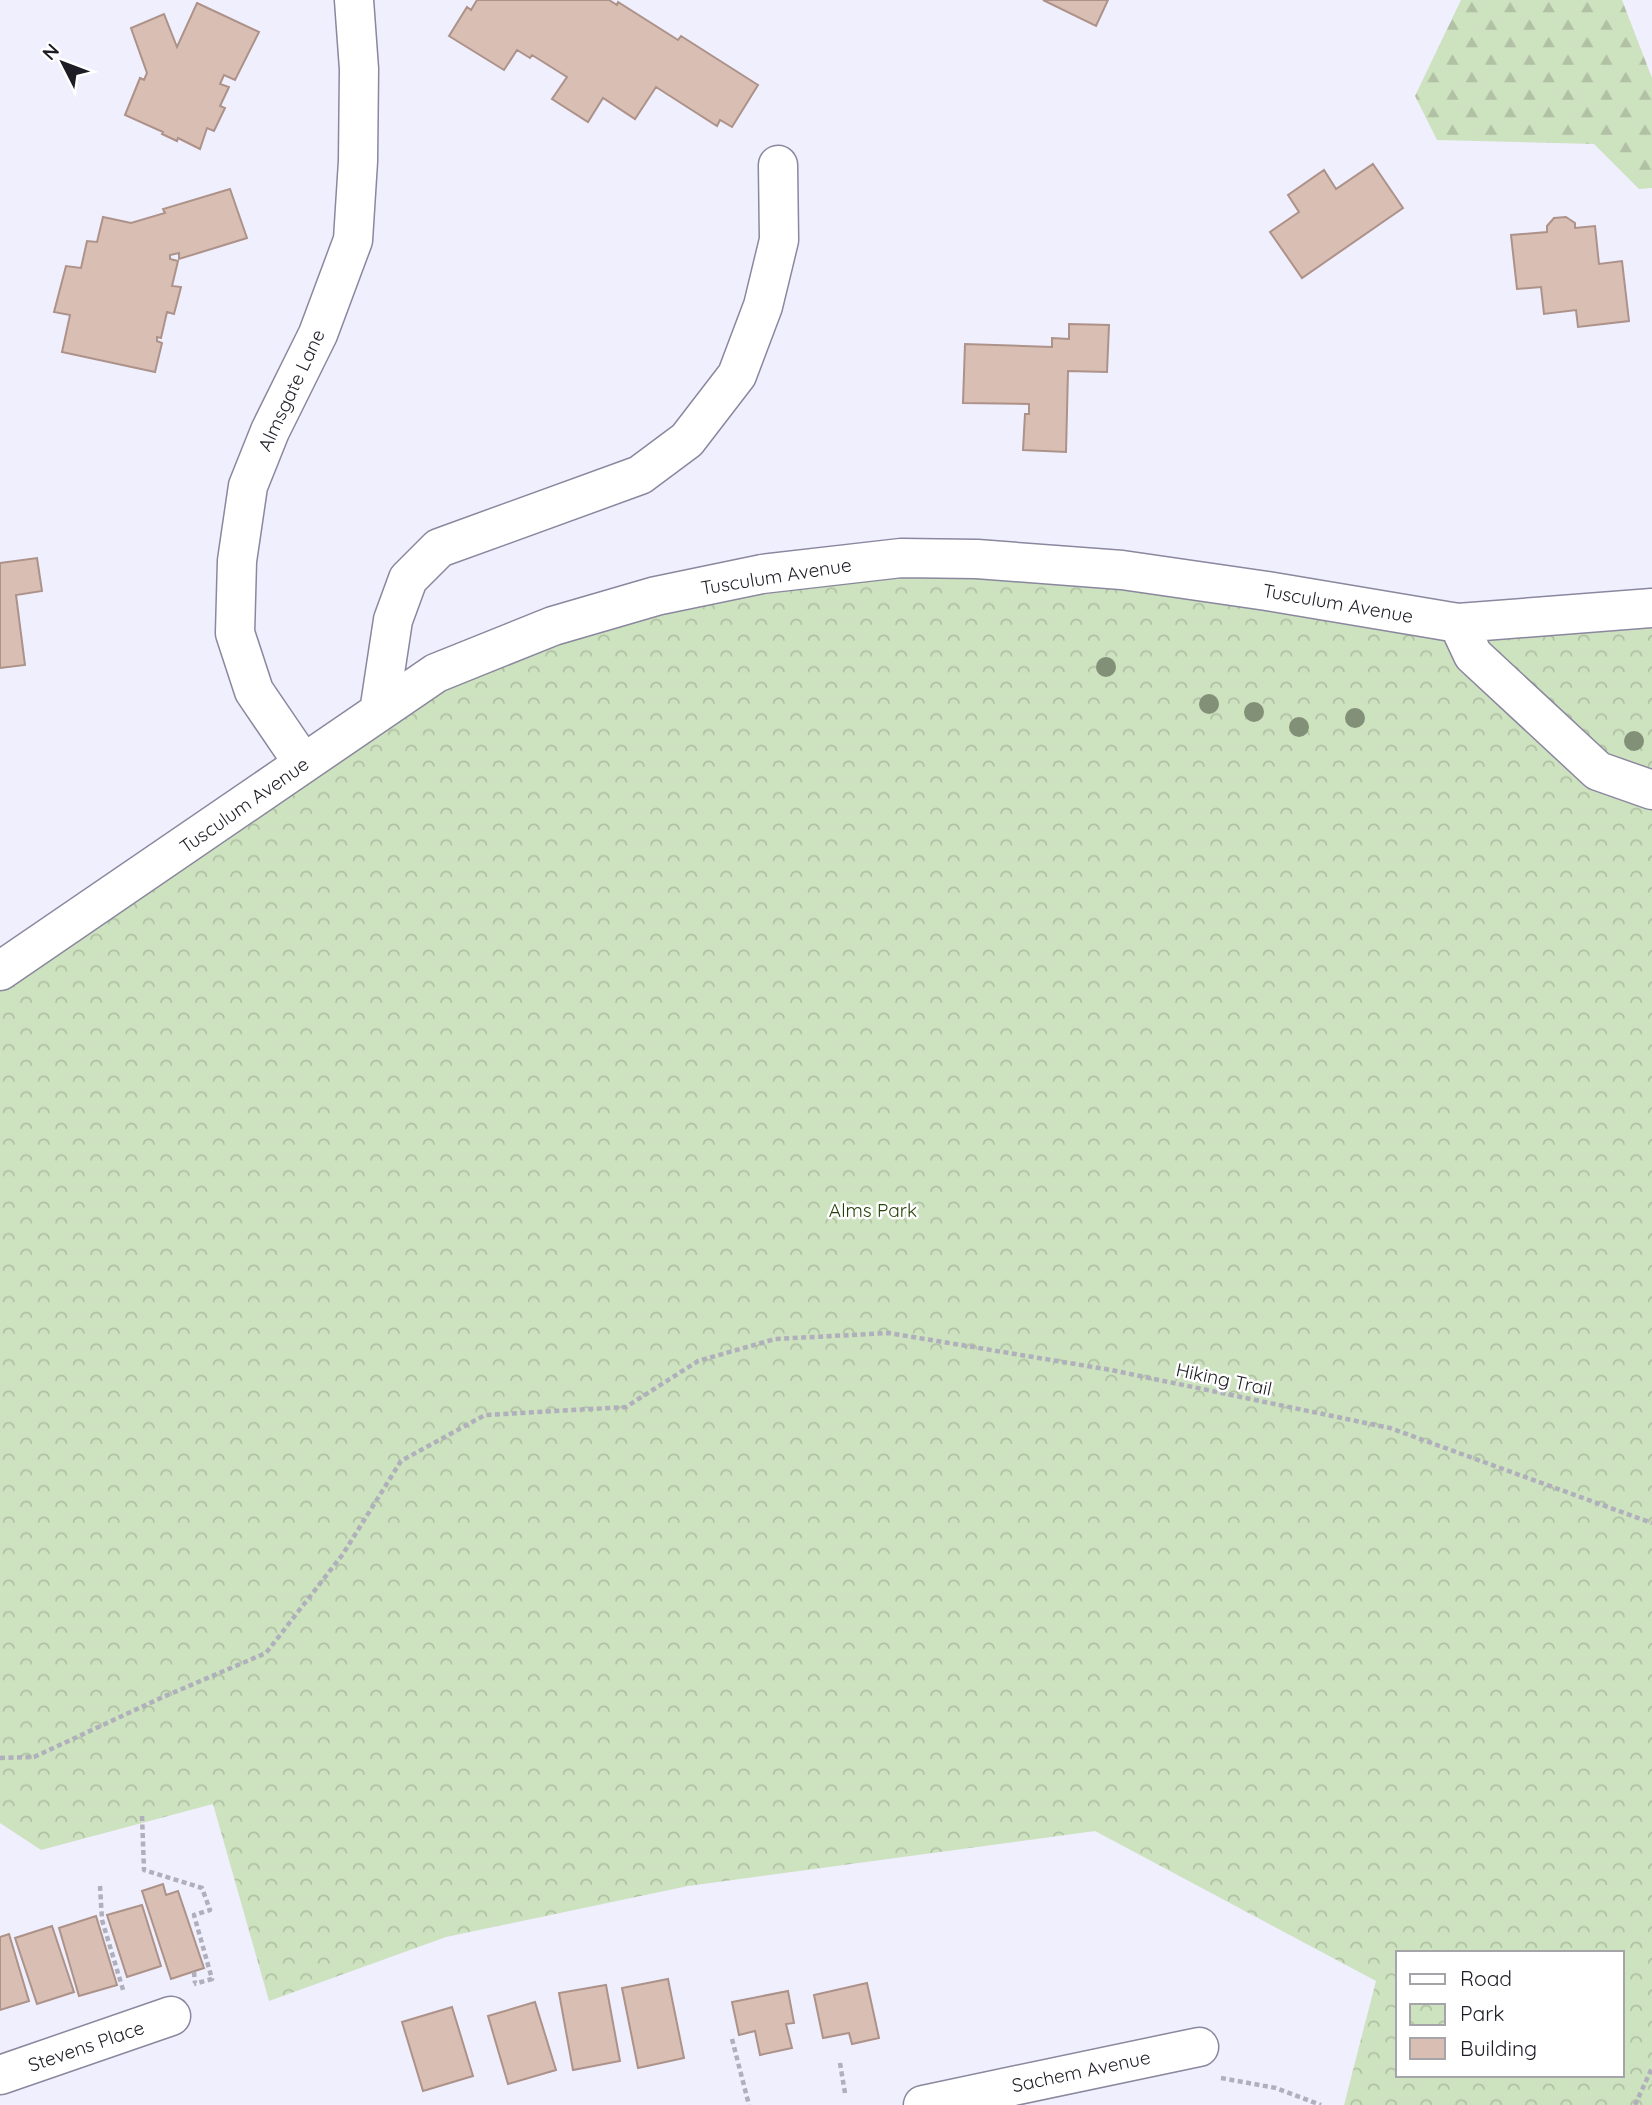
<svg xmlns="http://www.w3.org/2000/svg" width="1652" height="2105" viewBox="0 0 1652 2105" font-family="Quicksand,sans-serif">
  <defs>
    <pattern id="forest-firs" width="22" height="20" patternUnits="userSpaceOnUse" patternTransform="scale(1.75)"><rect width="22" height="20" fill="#cde2bf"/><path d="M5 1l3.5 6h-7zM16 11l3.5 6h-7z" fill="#b0c1a4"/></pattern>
    <pattern id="park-crowns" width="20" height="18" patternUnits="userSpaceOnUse" patternTransform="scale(1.75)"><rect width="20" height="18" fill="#cde2bf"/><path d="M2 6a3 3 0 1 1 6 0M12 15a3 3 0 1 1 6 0" fill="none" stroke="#b0c1a4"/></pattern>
  </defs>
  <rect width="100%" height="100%" fill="#f0effe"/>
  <!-- forest -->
  <path fill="url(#forest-firs)" d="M 1461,0 L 1622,0 L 1652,78 L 1652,188 L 1639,189 L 1594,144 L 1437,140 L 1415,96 Z"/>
  <!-- park -->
  <path fill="url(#park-crowns)" fill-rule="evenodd" d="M 901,558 L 1458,623 L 1652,608 L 1652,2105 L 1344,2105 L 1376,1981 L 1095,1831 L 688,1886 L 446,1937 L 269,2001 L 213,1804 L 41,1850 L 0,1823 L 0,971 L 303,763 L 553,626 ZM 1398,1953 L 1622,1953 L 1622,2075 L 1398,2075 Z"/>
  <!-- building -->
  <path fill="#d9beb4" stroke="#ac9289" stroke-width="2" d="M 477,0 L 609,0 L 617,5 L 618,2 L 678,40 L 681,36 L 758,85 L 732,127 L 720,120 L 717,126 L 656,87 L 635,119 L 603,98 L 588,122 L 552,99 L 567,77 L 532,55 L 530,58 L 517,50 L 504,70 L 449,36 L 467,7 L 471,10 Z
    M 1043,0 L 1108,0 L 1096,26 Z
    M 197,3 L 259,32 L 235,80 L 224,75 L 220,84 L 229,87 L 220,106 L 225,108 L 214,131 L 207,128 L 200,149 L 178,138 L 177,141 L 162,134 L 163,132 L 125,115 L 140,78 L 144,80 L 147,73 L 131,28 L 164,14 L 177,47 Z
    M 1373,164 L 1403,208 L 1302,278 L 1270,232 L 1299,212 L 1288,195 L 1324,170 L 1336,189 Z
    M 230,189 L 247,238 L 179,259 L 179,253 L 170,255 L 170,259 L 178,261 L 172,286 L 181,287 L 174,314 L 167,312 L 161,338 L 157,337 L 157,341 L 162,343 L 155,372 L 62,352 L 70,315 L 54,312 L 66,266 L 81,268 L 87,241 L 97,242 L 103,217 L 131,223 L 165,213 L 163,209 Z
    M 1566,217 L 1575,223 L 1575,228 L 1595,226 L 1599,264 L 1622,261 L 1629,321 L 1578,327 L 1576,310 L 1544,314 L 1541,287 L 1517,289 L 1511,235 L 1547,232 L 1547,226 L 1554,218 Z
    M 1069,324 L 1109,325 L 1107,372 L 1068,371 L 1066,452 L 1023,450 L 1025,414 L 1029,414 L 1029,404 L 963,403 L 965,344 L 1052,347 L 1052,338 L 1069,339 Z
    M 37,558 L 42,591 L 16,595 L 25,665 L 0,668 L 0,563 Z
    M 163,1884 L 166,1895 L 178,1891 L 204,1968 L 171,1979 L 142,1891 Z
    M 142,1905 L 161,1966 L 127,1977 L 107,1915 Z
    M 96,1916 L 117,1985 L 79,1996 L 59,1928 Z
    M 52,1926 L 74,1992 L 37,2004 L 15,1938 Z
    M 9,1934 L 29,2001 L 0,2010 L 0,1937 Z
    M 668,1979 L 684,2058 L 638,2068 L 622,1988 Z
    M 867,1983 L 879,2038 L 852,2044 L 849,2033 L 823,2038 L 814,1995 Z
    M 606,1985 L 620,2061 L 573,2070 L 559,1993 Z
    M 788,1991 L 794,2023 L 786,2024 L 792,2048 L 760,2055 L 755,2031 L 739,2035 L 732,2002 Z
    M 535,2002 L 556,2070 L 508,2084 L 488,2016 Z
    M 452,2007 L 473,2076 L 423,2091 L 402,2022 Z"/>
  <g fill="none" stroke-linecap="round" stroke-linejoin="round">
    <defs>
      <path id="minor" d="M 1458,623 L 1473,655 L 1598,771 L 1652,790
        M 379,712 L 393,620 L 408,579 L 439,548 L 640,475 L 687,440 L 737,375 L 763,306 L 779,240 L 778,165
        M 303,763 L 254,691 L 235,633 L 237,561 L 248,486 L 270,431 L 318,334 L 353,240 L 358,161 L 359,69 L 354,0
        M 0,971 L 436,673 L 553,626 L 656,596 L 762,574 L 901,558 L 977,559 L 1122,570 L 1267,591 L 1458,623 L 1652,608
        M 0,2075 L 171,2016
        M 923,2105 L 1199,2047"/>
    </defs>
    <!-- minor casing -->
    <use href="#minor" stroke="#8a879e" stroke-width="41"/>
    <!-- path -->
    <path stroke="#b0afbc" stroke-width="4.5" stroke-dasharray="5 3.5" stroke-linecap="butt" d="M 0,1758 L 34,1757 L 163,1697 L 266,1653 L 343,1554 L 401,1461 L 485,1415 L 626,1407 L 698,1361 L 775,1339 L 889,1333 L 1111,1370 L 1390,1428 L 1652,1523
      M 142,1816 L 144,1870 L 202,1888 L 210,1910 L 194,1915 L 212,1979 L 194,1984
      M 100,1886 L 102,1920 L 124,1993
      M 194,1972 L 195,1983
      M 732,2039 L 749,2105
      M 840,2063 L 845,2093
      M 1221,2078 L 1276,2088 L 1321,2105
      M 1635,2105 L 1652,2068"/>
    <!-- minor -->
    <use href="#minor" stroke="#fff" stroke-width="38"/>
  </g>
  <!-- trees -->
  <g fill="#819077">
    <circle cx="1106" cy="667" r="10"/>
    <circle cx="1209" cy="704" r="10"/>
    <circle cx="1254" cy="712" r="10"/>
    <circle cx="1355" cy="718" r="10"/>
    <circle cx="1299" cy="727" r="10"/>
    <circle cx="1634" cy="741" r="10"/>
  </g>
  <g text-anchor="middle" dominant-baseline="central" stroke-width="5" stroke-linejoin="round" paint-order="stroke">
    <!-- street labels -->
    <g font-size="19" fill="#1e1c25" stroke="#fff">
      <text transform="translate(291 390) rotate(-65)">Almsgate Lane</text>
      <text transform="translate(776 576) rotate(-9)">Tusculum Avenue</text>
      <text transform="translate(1338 603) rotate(10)">Tusculum Avenue</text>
      <text transform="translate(244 805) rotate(-35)">Tusculum Avenue</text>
      <text transform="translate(1224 1379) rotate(12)">Hiking Trail</text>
      <text transform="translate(86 2046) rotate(-19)">Stevens Place</text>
      <text transform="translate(1081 2071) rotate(-12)">Sachem Avenue</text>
    </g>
    <!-- park labels -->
    <g font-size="19" fill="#264208" stroke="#fff">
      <text x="873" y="1210">Alms Park</text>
    </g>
  </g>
  <!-- legend -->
  <rect x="1396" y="1951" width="228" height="126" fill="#ffffff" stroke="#a5a4a8" stroke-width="2"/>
  <rect x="1410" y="1974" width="35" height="10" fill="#ffffff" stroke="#a5a4a8" stroke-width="2"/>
  <text x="1460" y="1986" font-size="21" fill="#1e1c25">Road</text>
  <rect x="1410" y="2004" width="35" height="21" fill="url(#park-crowns)" stroke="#a5a4a8" stroke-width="2"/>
  <text x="1460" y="2021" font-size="21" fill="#1e1c25">Park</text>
  <rect x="1410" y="2038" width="35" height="21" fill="#d9beb4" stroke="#a5a4a8" stroke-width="2"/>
  <text x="1460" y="2056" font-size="21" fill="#1e1c25">Building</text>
  <!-- north arrow -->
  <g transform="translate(63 63) rotate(312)" stroke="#ffffff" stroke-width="5" paint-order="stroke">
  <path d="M0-5L12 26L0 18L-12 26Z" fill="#1e1c25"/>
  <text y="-10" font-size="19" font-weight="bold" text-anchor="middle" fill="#1e1c25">N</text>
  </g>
</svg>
